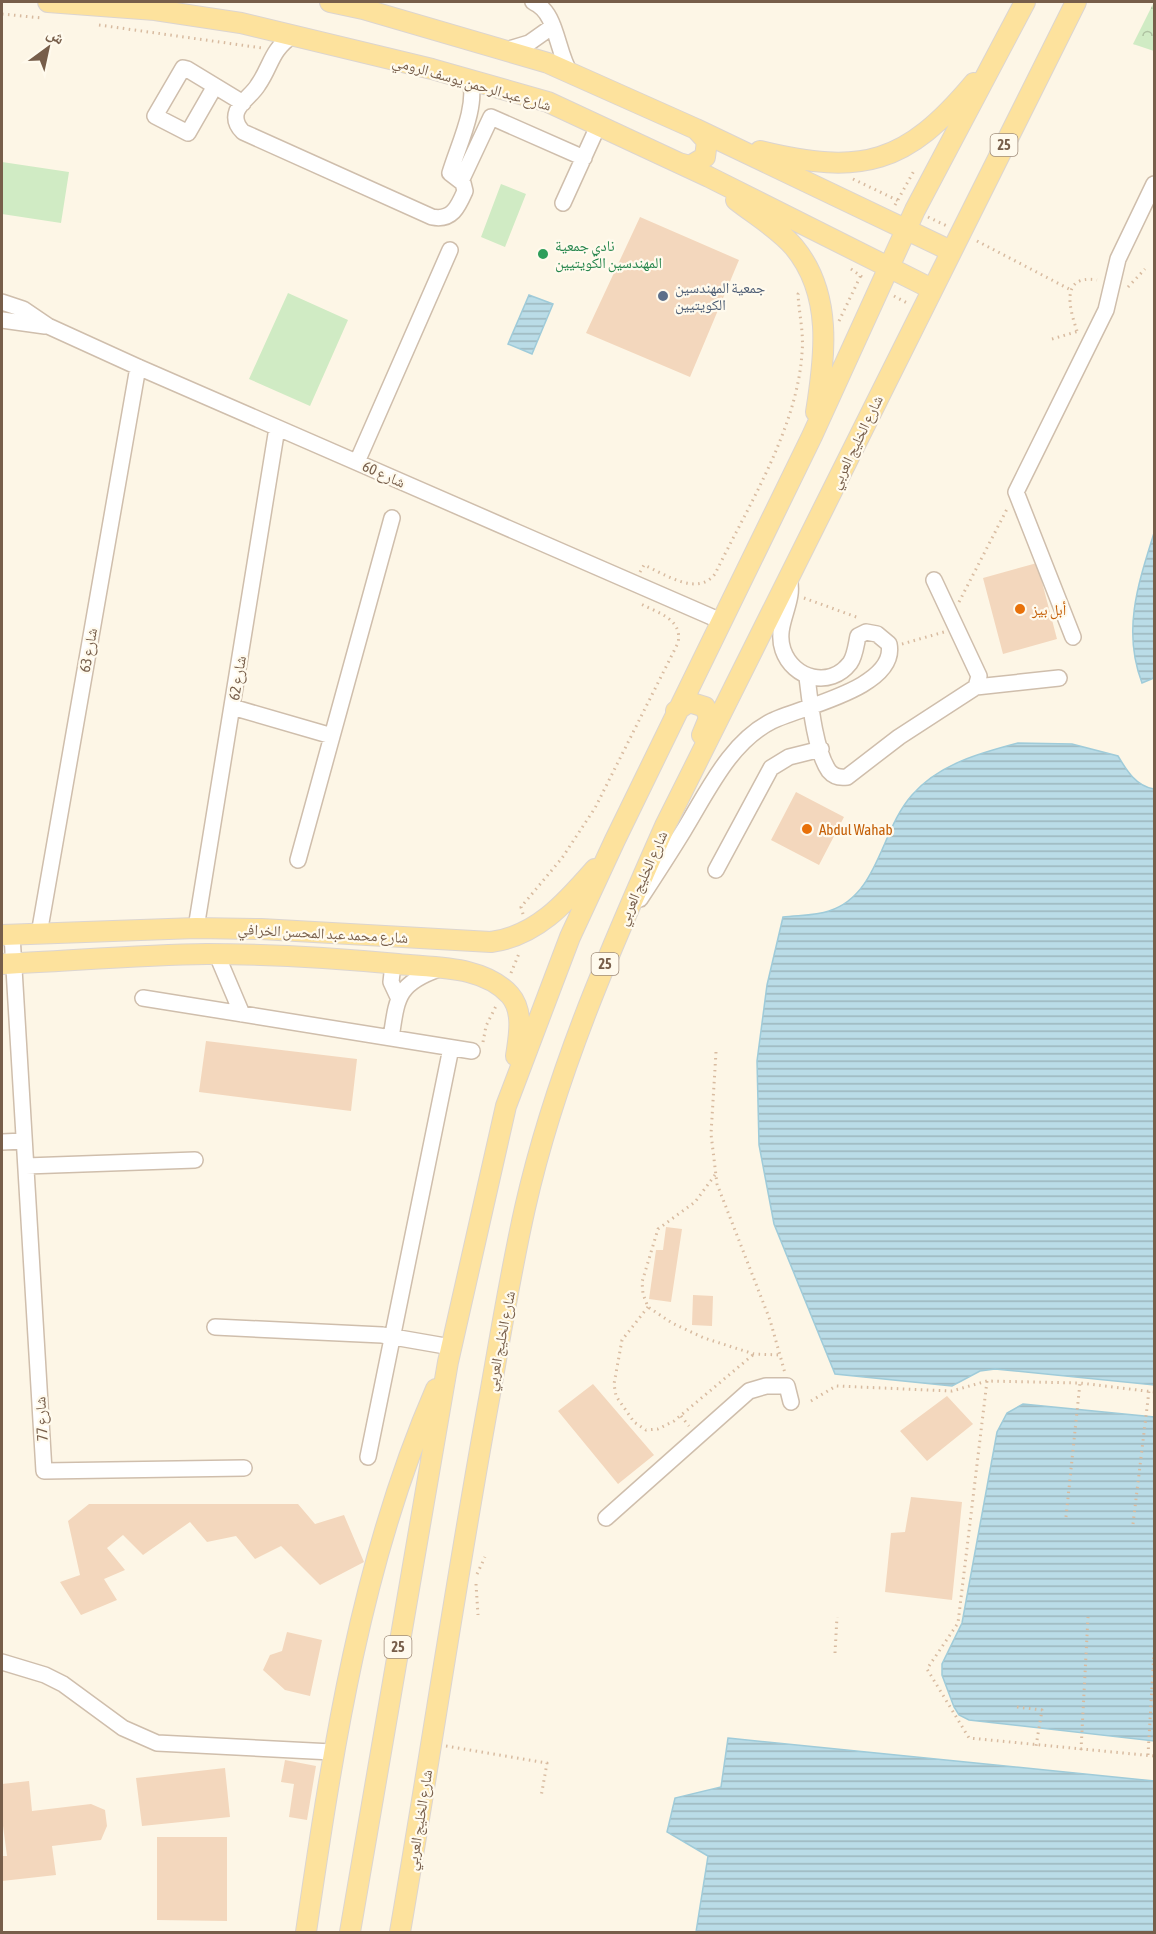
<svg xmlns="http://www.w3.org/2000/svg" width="1156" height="1934" viewBox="0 0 1156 1934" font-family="'Asap Condensed','Noto Naskh Arabic',sans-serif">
  <defs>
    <pattern id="park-crowns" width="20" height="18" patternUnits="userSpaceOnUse" patternTransform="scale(1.5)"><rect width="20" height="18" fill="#d0ebc4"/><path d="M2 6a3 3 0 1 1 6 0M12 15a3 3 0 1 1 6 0" fill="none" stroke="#aec2a1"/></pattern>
    <pattern id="water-rules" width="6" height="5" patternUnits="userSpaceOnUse" patternTransform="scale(1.5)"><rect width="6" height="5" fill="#badce7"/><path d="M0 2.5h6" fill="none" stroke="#9cb6bd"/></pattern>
  </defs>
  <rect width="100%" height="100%" fill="#fdf6e6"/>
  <!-- park -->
  <path fill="url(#park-crowns)" d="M 1154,2 L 1154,51 L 1133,44 Z"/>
  <!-- pitch -->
  <path fill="#d0ebc4" d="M 2,162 L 69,172 L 61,223 L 2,214 Z
    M 501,184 L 526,194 L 505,247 L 481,237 Z
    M 288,293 L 348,320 L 310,406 L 249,379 Z"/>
  <!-- water -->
  <path fill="url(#water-rules)" stroke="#9fcbd9" stroke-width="1.5" d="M 529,295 L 553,304 L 532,354 L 508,344 Z
    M 1154,533 L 1154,678 L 1142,683 C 1122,631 1138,584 1154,533 Z
    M 1018,743 L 1072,744 L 1118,756 C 1127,771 1136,786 1154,789 L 1154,1385 L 995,1369 L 980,1371 L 952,1386 L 835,1374 L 774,1224 L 759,1145 L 757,1061 L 767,985 L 783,917 C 797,915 815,916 829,911 C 879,895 880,831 912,795 C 939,764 980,753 1018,743 Z
    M 1023,1404 L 1154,1417 L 1154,1741 L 969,1720 L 959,1715 L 954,1707 L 942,1675 L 942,1664 L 962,1623 L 997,1432 L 1007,1413 Z
    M 728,1738 L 1154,1781 L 1154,1932 L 696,1932 L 708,1856 L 667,1832 L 675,1798 L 721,1787 Z"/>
  <!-- building -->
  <path fill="#f3d7bd" d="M 640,217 L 739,260 L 690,377 L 586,333 Z
    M 1037,563 L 1057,639 L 1003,654 L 983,578 Z
    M 796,792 L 844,817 L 819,865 L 771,840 Z
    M 206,1041 L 357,1059 L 351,1111 L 199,1092 Z
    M 666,1227 L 682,1229 L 671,1302 L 649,1299 L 656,1250 L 663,1250 Z
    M 693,1295 L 713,1296 L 712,1326 L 692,1325 Z
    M 593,1384 L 654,1455 L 618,1484 L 558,1411 Z
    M 947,1396 L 973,1424 L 927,1461 L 900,1431 Z
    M 911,1497 L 962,1502 L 952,1600 L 885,1592 L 891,1533 L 905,1532 Z
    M 89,1504 L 298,1504 L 315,1524 L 344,1515 L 364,1562 L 320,1585 L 281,1546 L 255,1559 L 236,1536 L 207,1542 L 190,1522 L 143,1555 L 123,1535 L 107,1548 L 125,1570 L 104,1579 L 117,1600 L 81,1615 L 60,1582 L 80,1575 L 68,1521 Z
    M 287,1632 L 322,1640 L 310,1696 L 285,1690 L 263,1670 L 270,1655 L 282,1651 Z
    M 285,1760 L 316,1766 L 307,1820 L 289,1817 L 294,1784 L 281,1782 Z
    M 225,1768 L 230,1817 L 142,1826 L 136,1778 Z
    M 29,1781 L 32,1811 L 91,1804 L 105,1810 L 107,1826 L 101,1840 L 52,1846 L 56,1875 L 2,1881 L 2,1856 L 7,1856 L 2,1818 L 2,1784 Z
    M 157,1837 L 227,1837 L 227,1921 L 157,1920 Z"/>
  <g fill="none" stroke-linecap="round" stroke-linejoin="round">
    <defs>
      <path id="minor" d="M 533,2 C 557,12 556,49 570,73
        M 293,35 C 270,51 272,65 258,85 C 253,94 241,101 237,111 C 234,119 237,126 243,132 L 432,217 C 452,221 458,207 465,191 L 463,183 L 450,173 C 458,146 478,106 470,80
        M 506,50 L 529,43 L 553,26
        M 215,86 L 188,133 L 155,116 L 183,68 L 187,69 L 243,103
        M 461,181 L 491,117 L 584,158
        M 563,203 L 598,126
        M 2,302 L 23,309 L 48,326 L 138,367 L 721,621
        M 2,320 L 45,326
        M 357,462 L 450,250
        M 1073,637 L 1016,492 L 1106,310 L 1118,259 L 1154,184
        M 807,677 C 810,702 815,751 829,771 C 834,777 840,778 847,777 L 899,737 L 976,687 L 979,676 L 934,580
        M 976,687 L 1059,678
        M 232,707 L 332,736
        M 298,860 L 392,518
        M 716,870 L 771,768 L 789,757 L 821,749
        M 640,899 C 655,876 670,853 684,830 C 708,791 730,742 772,721 C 800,707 898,688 889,644 L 877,634 L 866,632 L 858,636 C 856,645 855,656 850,663 C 830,689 793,679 783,650 C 774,624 796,603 789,578
        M 196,928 L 277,428
        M 39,934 L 138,367
        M 12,935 L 44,1471 L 244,1468
        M 217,955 L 242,1014
        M 393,964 L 391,982 L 398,997
        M 143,998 L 472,1051
        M 391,1038 C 397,999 396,984 439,969
        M 2,1142 L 24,1141
        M 26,1166 L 195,1160
        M 215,1327 L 382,1335 L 451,1347
        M 368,1457 L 451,1048
        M 606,1518 L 749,1391 L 766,1386 L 787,1386 L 791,1402
        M 2,1662 L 45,1675 L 63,1684 L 123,1728 L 157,1743 L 332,1752"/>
      <path id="major" d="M 48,2 L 155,10 L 241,23 L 432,69 L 548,102 L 709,177 L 932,289
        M 330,2 L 363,9 L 548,63 L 696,129 L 951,251
        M 760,151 C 863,176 906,164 974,83
        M 679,163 L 690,166 L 705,157 L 707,141 L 696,129
        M 736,200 C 755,215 779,229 794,247 C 833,294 825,356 816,412
        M 676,711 L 689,702 L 705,707 L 709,718 L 702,735
        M 2,935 L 196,928 L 261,929 L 491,942 C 537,936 566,902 595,869
        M 2,964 C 70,961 138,955 207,954 C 270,954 334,958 398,964 C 434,968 483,965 510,995 C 524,1011 519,1036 516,1056
        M 306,1932 C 333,1748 361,1561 436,1389
        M 350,1932 L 448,1362 L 506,1106 L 570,937 L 615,840 L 812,436 L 915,210 L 1025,2
        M 400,1932 C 431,1753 457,1573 490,1394 C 501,1332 511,1270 525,1208 C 555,1075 610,950 665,826 L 1076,2"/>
    </defs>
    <!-- minor casing -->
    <use href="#minor" stroke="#cfbeac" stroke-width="18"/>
    <!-- major casing -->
    <use href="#major" stroke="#dcd5d0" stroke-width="22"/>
    <!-- path -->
    <path stroke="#d8bba0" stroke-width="3" stroke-dasharray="1.5 4.5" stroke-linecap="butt" d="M 2,14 L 42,18
      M 99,25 L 262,48
      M 853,179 L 901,202
      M 895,205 L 915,169
      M 928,217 L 947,226
      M 977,241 L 1071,290
      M 851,269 L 865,279
      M 1128,287 L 1145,269
      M 894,296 L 907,303
      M 839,321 L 862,273
      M 1077,331 C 1070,310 1059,274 1097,280
      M 1052,339 L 1079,331
      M 640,572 L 644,565 C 665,574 697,597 715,574 C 748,506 797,429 802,353 C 804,333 799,314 798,294 L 801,291
      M 804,598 L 859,618
      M 959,602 L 1007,509
      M 902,644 L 944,632
      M 523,914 L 521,907 L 562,858 L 595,808 L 678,643 C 683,619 658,613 641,604
      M 511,973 L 520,951
      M 483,1042 L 486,1026 L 496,1006
      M 716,1052 L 711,1134 L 717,1184 L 770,1320 L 785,1373
      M 715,1175 L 695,1202 L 658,1229 L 642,1282 L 643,1294 L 648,1307 L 672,1323 L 704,1338 L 754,1354 L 781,1355
      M 648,1307 L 622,1340 L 614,1384 L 616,1396 L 634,1422 L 646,1430 L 658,1429 L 674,1421 L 754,1354
      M 987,1381 L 958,1623 L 927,1669 L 969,1738 L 1154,1756
      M 811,1401 L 836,1386 L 952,1391 L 987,1381 L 1080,1383 L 1154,1392
      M 681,1416 L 689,1426
      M 1066,1517 L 1080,1383
      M 1133,1524 L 1149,1391
      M 477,1574 L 485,1557
      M 476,1584 L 478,1615
      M 835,1653 L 837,1617
      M 1017,1707 L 1042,1710 L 1036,1746
      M 446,1746 L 547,1763 L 541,1797
      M 1081,1750 L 1088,1617
      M 1148,1755 L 1154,1652"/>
    <!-- minor -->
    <use href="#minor" stroke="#fff" stroke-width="15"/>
    <!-- major -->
    <use href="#major" stroke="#fde29d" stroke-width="20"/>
  </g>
  <!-- markers -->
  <circle fill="#2e9e5b" stroke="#fffaed" stroke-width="2" cx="543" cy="254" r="6"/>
  <circle fill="#5c6f8a" stroke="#fffaed" stroke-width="2" cx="663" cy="296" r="6"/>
  <g fill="#e8710a" stroke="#fffaed" stroke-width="2">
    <circle cx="1020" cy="609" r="6"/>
    <circle cx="807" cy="829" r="6"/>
  </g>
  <g text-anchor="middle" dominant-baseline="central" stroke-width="4.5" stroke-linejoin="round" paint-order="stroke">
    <!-- shield labels -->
    <g fill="#fffaed" stroke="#a08d7b" stroke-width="1.5">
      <rect x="990.5" y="134" width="27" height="22" rx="4.5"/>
      <rect x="591.5" y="953" width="27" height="22" rx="4.5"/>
      <rect x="384.5" y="1636" width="27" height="22" rx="4.5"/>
    </g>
    <g font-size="14" font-weight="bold" fill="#775e4a">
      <text x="1004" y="145">25</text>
      <text x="605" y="964">25</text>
      <text x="398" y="1647">25</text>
    </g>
    <!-- street labels -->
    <g font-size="15" fill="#775e4a" stroke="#fffaed">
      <text transform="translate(472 83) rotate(16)">شارع عبد الرحمن يوسف الرومي</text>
      <text transform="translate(856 442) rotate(-64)">شارع الخليج العربي</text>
      <text transform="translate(384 474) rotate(24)">شارع 60</text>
      <text transform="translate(88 650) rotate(-80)">شارع 63</text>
      <text transform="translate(237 678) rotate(-81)">شارع 62</text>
      <text transform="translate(642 878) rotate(-66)">شارع الخليج العربي</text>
      <text transform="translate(323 933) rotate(3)">شارع محمد عبد المحسن الخرافي</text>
      <text transform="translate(500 1341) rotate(-79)">شارع الخليج العربي</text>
      <text transform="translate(41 1419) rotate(-93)">شارع 77</text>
      <text transform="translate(419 1820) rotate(-81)">شارع الخليج العربي</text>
    </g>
    <!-- leisure labels -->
    <g font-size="15" fill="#27864d" stroke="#fffaed" text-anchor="start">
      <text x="555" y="245">نادي جمعية<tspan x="555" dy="17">المهندسين الكويتيين</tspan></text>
    </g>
    <!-- service labels -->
    <g font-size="15" fill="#4e5e75" stroke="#fffaed" text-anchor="start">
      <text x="675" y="287">جمعية المهندسين<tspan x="675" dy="17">الكويتيين</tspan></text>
    </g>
    <!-- food labels -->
    <g font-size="15" fill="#c56008" stroke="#fffaed" text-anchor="start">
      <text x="1032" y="609">أبل بيز</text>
      <text x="819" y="829">Abdul Wahab</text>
    </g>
  </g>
  <!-- border -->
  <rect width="1156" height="1934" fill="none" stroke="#775e4a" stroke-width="6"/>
  <!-- north arrow -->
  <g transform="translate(48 48) rotate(33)" stroke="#fffaed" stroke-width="4.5" paint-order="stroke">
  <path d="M0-4.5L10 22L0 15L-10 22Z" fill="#775e4a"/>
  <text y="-9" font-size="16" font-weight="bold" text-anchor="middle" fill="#775e4a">ش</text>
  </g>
</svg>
